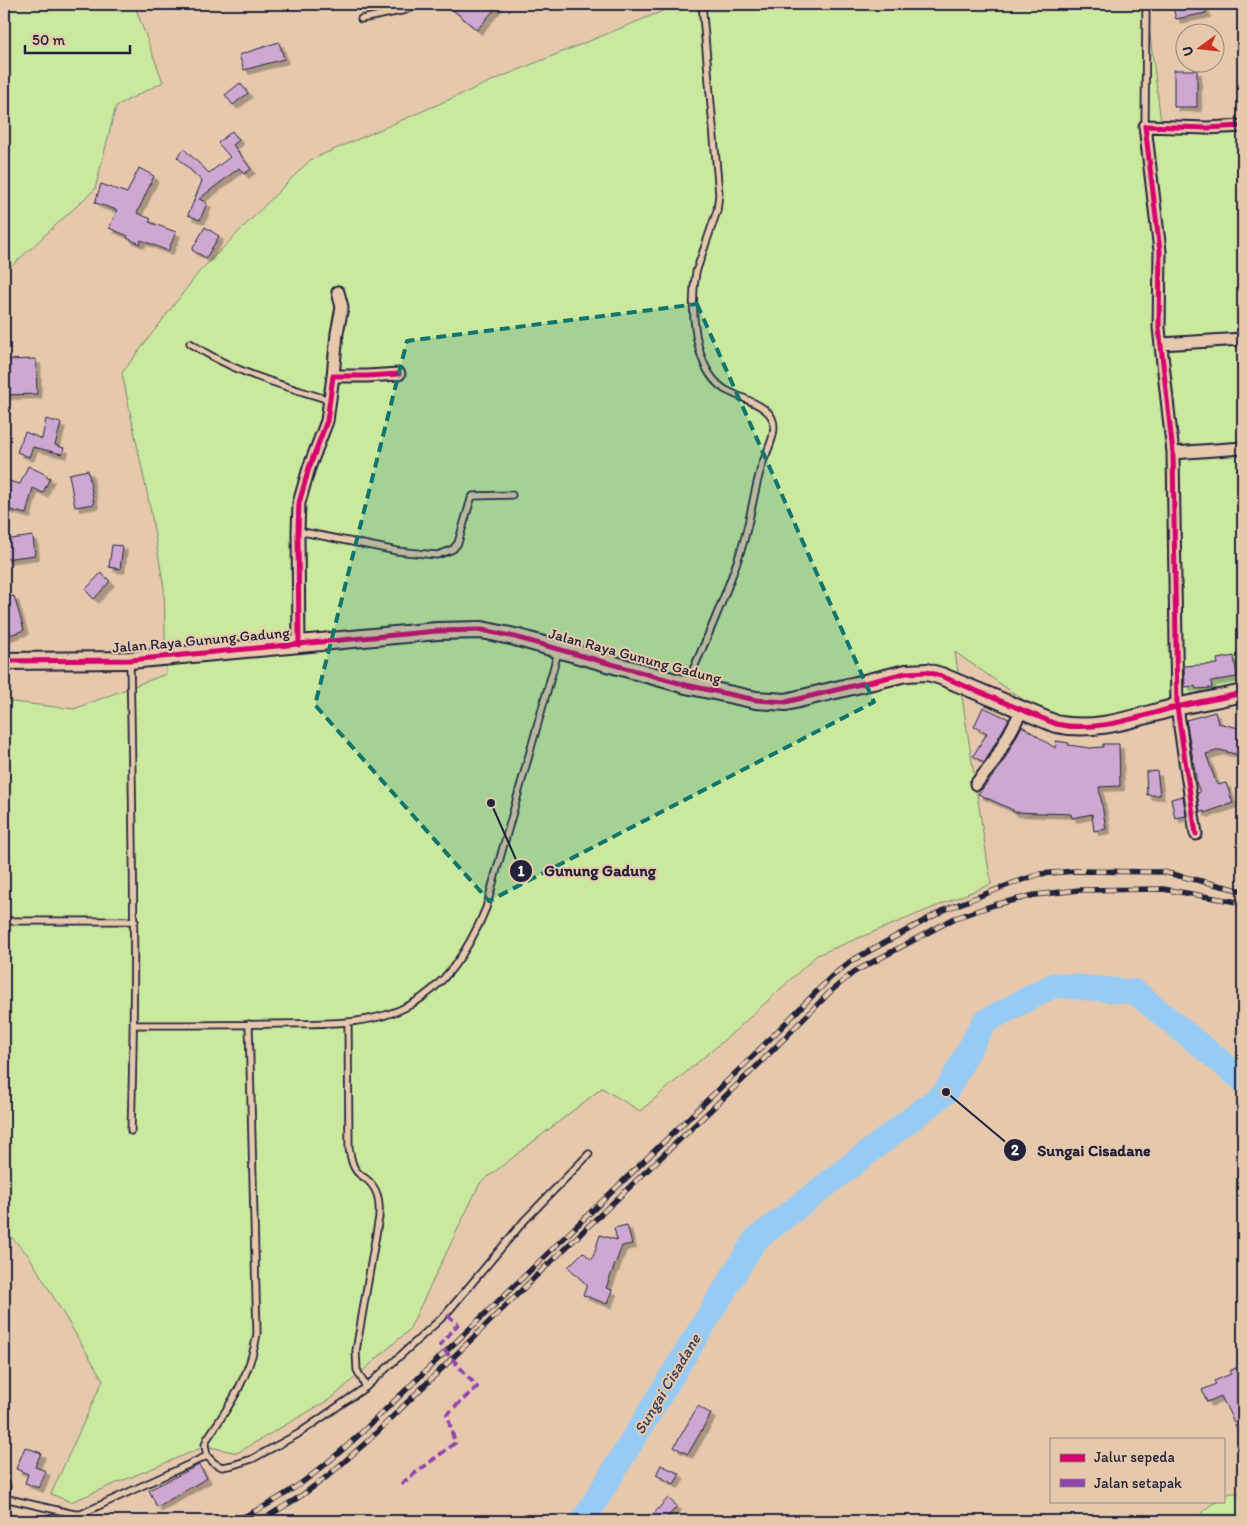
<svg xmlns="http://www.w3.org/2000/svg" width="1247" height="1525" viewBox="0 0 1247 1525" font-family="Itim,sans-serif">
  <defs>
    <filter id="shadow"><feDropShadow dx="4.5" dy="4.5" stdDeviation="0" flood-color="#0004"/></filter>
  </defs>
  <rect width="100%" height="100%" fill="#e6c9ad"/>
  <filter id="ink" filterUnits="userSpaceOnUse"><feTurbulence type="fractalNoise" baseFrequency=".02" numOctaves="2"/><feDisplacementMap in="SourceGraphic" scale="10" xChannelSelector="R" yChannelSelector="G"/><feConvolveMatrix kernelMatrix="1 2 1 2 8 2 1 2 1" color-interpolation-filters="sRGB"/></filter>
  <g filter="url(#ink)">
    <!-- green -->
    <path fill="#cbe89f" stroke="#76856d" d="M 4,4 L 134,4 L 163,82 L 116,106 L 95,189 L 4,273 Z
      M 680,4 L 1146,4 L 1161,122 L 1243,124 L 1243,694 L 1147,716 L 1055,722 L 955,652 L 991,884 L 817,955 L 736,1030 L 640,1111 L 602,1088 L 480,1183 L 409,1330 L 332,1398 L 237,1453 L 206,1446 L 71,1502 L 51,1494 L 103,1380 L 29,1256 L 4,1229 L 4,701 L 74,709 L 166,674 L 164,588 L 151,512 L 122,373 L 199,272 L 310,160 L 501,77 Z
      M 1231,1493 L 1239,1493 L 1242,1521 L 1196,1521 C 1204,1511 1210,1501 1223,1501 L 1223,1496 Z"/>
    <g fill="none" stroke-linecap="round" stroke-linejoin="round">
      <!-- river -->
      <path stroke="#97cbf4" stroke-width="25" d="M 583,1521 L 755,1240 L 946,1092 L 984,1022 L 1054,985 L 1135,992 L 1243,1080"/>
    </g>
    <!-- building -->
    <path fill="#cea8d1" stroke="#22223b" filter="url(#shadow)" d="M 446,4 L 499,4 L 477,30 Z
      M 1172,4 L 1204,4 L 1206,13 L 1176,19 Z
      M 279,42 L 284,59 L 244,70 L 239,55 Z
      M 1174,70 L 1197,70 L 1197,107 L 1174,107 Z
      M 240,83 L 248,93 L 233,105 L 225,95 Z
      M 232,131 L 239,140 L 233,145 L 251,169 L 244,174 L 239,168 L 199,199 L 207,203 L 200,220 L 188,215 L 202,181 L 177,157 L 184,149 L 209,173 L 230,157 L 218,143 Z
      M 139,168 L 154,176 L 137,213 L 151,219 L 149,222 L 176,232 L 168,251 L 141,240 L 140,244 L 127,238 L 128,236 L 109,228 L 117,210 L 95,203 L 101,184 L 127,193 Z
      M 205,227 L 219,236 L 206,258 L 192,250 Z
      M 36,359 L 37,394 L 4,395 L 4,360 Z
      M 46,419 L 61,423 L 55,445 L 64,448 L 62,454 L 33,447 L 29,457 L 17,452 L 25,432 L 42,439 Z
      M 28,466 L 47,475 L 47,478 L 50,477 L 43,493 L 33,488 L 26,514 L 4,508 L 4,480 L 20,484 Z
      M 88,470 L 94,504 L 75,507 L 69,474 Z
      M 33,536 L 35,555 L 4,559 L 4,540 Z
      M 112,545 L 123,546 L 120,569 L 109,567 Z
      M 101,573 L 110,581 L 94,599 L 85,590 Z
      M 14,596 L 24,630 L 4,637 L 4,599 Z
      M 1234,656 L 1237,677 L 1211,681 L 1212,688 L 1196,689 L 1195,686 L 1185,687 L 1184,666 L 1218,664 L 1217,659 Z
      M 983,707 L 1009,719 L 984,763 L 973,756 L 987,733 L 974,727 Z
      M 1215,712 L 1218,723 L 1243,729 L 1243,756 L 1220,750 L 1206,754 L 1217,785 L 1226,783 L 1233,803 L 1204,813 L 1204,811 L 1200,812 L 1197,793 L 1200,792 L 1196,782 L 1196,776 L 1186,720 Z
      M 1022,726 L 1055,748 L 1056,741 L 1069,743 L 1068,745 L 1090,748 L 1103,747 L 1103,744 L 1119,744 L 1120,786 L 1099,787 L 1106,829 L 1094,831 L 1092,814 L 1072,818 L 1071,814 L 1013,812 L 1013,810 L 978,794 L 1001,766 Z
      M 1157,771 L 1160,795 L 1147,795 L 1146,772 Z
      M 1183,796 L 1186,816 L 1175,818 L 1171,799 Z
      M 627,1225 L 632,1244 L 622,1246 L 606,1288 L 612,1290 L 607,1304 L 583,1295 L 587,1285 L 568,1267 L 583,1252 L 592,1260 L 600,1235 L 617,1240 L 614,1228 Z
      M 1243,1365 L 1243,1441 L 1221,1396 L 1207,1402 L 1202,1390 L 1216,1384 L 1214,1381 L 1231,1374 L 1229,1371 Z
      M 698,1406 L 711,1414 L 688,1454 L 674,1447 Z
      M 25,1447 L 41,1453 L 35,1467 L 46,1471 L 39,1488 L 25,1483 L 28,1474 L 16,1469 Z
      M 199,1465 L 207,1478 L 157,1507 L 149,1490 Z
      M 661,1465 L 680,1474 L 674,1484 L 656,1475 Z
      M 668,1498 L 677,1506 L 664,1521 L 647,1521 Z"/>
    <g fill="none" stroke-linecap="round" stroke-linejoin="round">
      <defs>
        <path id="lane" d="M 361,19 L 406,10 L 416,4
          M 1145,126 L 1146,4
          M 190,343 C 234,373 279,384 329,400
          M 298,531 L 397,551 L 426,554 L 437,555 L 446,552 L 453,549 L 458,543 L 471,499 L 473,496 L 512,495
          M 130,662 C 133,819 136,975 131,1131
          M 687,683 C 707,639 726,596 741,550 C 750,523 753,495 761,468 C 765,454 779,432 772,418 C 766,404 737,397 724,389 C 693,368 690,306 696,272 L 717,211 L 719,194 L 702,4
          M 4,921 L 135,921
          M 348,1023 L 349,1148 C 350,1154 351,1161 354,1167 C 356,1172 360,1175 365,1178 C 378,1188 380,1200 379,1217 L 356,1351 L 357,1370 L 366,1387
          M 135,1025 C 182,1025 229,1025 276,1024 C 320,1023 370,1027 410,1005 C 447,985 471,945 486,908 L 558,652
          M 4,1384 L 4,1389
          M 207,1456 L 214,1463 L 222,1467 L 233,1465 L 252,1459 L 298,1434 L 366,1387 L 446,1314 L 524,1221 L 589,1154
          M 4,1477 L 7,1486 L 5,1498
          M 4,1498 L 74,1514 L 81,1514 L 207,1456 L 205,1445 L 207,1439 C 231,1404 250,1376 257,1334 L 249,1024"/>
        <path id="street" d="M 1161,344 L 1243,339
          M 333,376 L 337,333 L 342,307 L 338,292
          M 1173,453 L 1243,448
          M 299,645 L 298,531 L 299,503 L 309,468 L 327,421 L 333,376 L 367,376 L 399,374
          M 976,784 L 994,762 L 1022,710
          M 1196,834 L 1177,707 L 1173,453 L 1159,328 L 1160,251 L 1145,126 L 1207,128 L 1243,126"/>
        <path id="secondary" d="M 4,661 L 130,660 L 437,631 L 482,630 L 515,637 L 686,685 L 756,700 L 786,702 L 906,673 L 927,672 L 941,676 L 1056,724 C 1096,733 1137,717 1176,707 C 1198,702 1221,698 1243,693"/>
      </defs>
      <!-- lane casing -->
      <use href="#lane" stroke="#22223b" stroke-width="9"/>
      <!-- street casing -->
      <use href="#street" stroke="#22223b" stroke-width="15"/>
      <!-- secondary casing -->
      <use href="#secondary" stroke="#22223b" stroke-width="20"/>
      <!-- lane -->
      <use href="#lane" stroke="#e6c9ad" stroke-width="5.5"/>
      <!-- street -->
      <use href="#street" stroke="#e6c9ad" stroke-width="11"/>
      <!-- secondary -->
      <use href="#secondary" stroke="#e6c9ad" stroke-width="16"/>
      <defs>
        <path id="rail" d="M 234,1521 C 284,1500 318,1472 358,1436 L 747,1062 L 831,977 L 851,961 L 944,910 L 1016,882 L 1040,874 L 1075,871 L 1163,872 L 1243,891
          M 260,1521 L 301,1496 L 329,1475 L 370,1439 L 537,1275 L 756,1067 L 831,991 L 854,972 L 955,918 L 994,905 L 1035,895 L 1079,890 L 1163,889 L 1243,903"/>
      </defs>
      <!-- rail casing -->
      <use href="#rail" stroke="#22223b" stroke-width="5.5"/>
      <!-- rail -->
      <use href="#rail" stroke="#e6c9ad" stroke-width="4" stroke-dasharray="11" stroke-linecap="butt"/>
      <!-- quiet -->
      <path stroke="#8e44ad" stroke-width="4" stroke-dasharray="8 4" stroke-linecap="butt" d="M 401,1484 L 455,1443 L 447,1414 L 477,1387 L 440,1345 L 458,1324 L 446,1314"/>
      <defs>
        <path id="cycleway" d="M 299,645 L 298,531 L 299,503 L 309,468 L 327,421 L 333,376 L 367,376 L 399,374
          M 4,661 L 130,660 L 437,631 L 482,630 L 515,637 L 686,685 L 756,700 L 786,702 L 906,673 L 927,672 L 941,676 L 1056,724 C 1096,733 1137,717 1176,707 C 1198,702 1221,698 1243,693
          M 1196,834 L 1177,707 L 1173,453 L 1159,328 L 1160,251 L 1145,126 L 1207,128 L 1243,126"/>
      </defs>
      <!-- cycleway casing -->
      <use href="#cycleway" stroke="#e6c9ad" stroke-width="8"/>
      <!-- cycleway -->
      <use href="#cycleway" stroke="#d6006c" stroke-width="5"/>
    </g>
  </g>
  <!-- marked area -->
  <path fill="#0f766e" fill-opacity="0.2" stroke="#0f766e" stroke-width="4" stroke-dasharray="10 6" stroke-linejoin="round" d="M 697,304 L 874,702 L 489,901 L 315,705 L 407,341 Z"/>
  <g text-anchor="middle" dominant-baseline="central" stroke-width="4" stroke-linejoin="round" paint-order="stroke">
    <!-- street labels -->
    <g font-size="15" fill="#22223b" stroke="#e6c9ad">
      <text transform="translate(201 640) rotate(-5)">Jalan Raya Gunung Gadung</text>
      <text transform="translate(635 656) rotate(15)">Jalan Raya Gunung Gadung</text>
    </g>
    <!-- water labels -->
    <g font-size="16" font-style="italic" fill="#343b57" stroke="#e6c9ad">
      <text transform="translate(667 1384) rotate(-59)">Sungai Cisadane</text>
    </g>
  </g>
  <!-- callouts -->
  <path fill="none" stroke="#22223b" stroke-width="2" d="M491 803L521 871M946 1092L1015 1150"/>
  <g fill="#22223b" stroke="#e6c9ad" stroke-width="2">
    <circle cx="491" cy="803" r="5"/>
    <circle cx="946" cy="1092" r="5"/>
    <circle cx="521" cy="871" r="12"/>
    <circle cx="1015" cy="1150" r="12"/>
  </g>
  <g font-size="15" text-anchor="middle" font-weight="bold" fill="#fff">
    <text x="521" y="876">1</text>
    <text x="1015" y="1155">2</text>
  </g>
  <g font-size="16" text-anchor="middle" font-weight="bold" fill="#22223b" stroke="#e6c9ad" stroke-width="4" stroke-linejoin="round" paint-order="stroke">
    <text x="600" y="876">Gunung Gadung</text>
    <text x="1094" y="1156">Sungai Cisadane</text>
  </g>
  <!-- margin -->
  <rect width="1247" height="1525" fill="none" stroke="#e6c9ad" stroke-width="20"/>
  <rect x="10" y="10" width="1227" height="1505" fill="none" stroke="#22223b" stroke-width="2" filter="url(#ink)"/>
  <!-- legend -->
  <rect x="1050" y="1438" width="175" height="65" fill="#e6c9ad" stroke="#98867f"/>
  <rect x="1060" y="1454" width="25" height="8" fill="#d6006c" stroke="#98867f"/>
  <text x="1094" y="1462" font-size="15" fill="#22223b">Jalur sepeda</text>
  <rect x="1060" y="1479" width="25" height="8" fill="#8e44ad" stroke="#98867f"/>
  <text x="1094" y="1488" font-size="15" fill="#22223b">Jalan setapak</text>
  <!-- north arrow -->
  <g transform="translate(1200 48) rotate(255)"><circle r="24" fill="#e6c9ad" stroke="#98867f"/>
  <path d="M0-4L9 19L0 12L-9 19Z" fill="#c8321e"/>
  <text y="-8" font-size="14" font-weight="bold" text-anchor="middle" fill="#22223b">U</text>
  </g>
  <!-- scale -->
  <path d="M25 45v8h105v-8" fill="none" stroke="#22223b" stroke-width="2.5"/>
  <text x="32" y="45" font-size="15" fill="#22223b" stroke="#e6c9ad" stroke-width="4" paint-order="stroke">50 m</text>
</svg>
